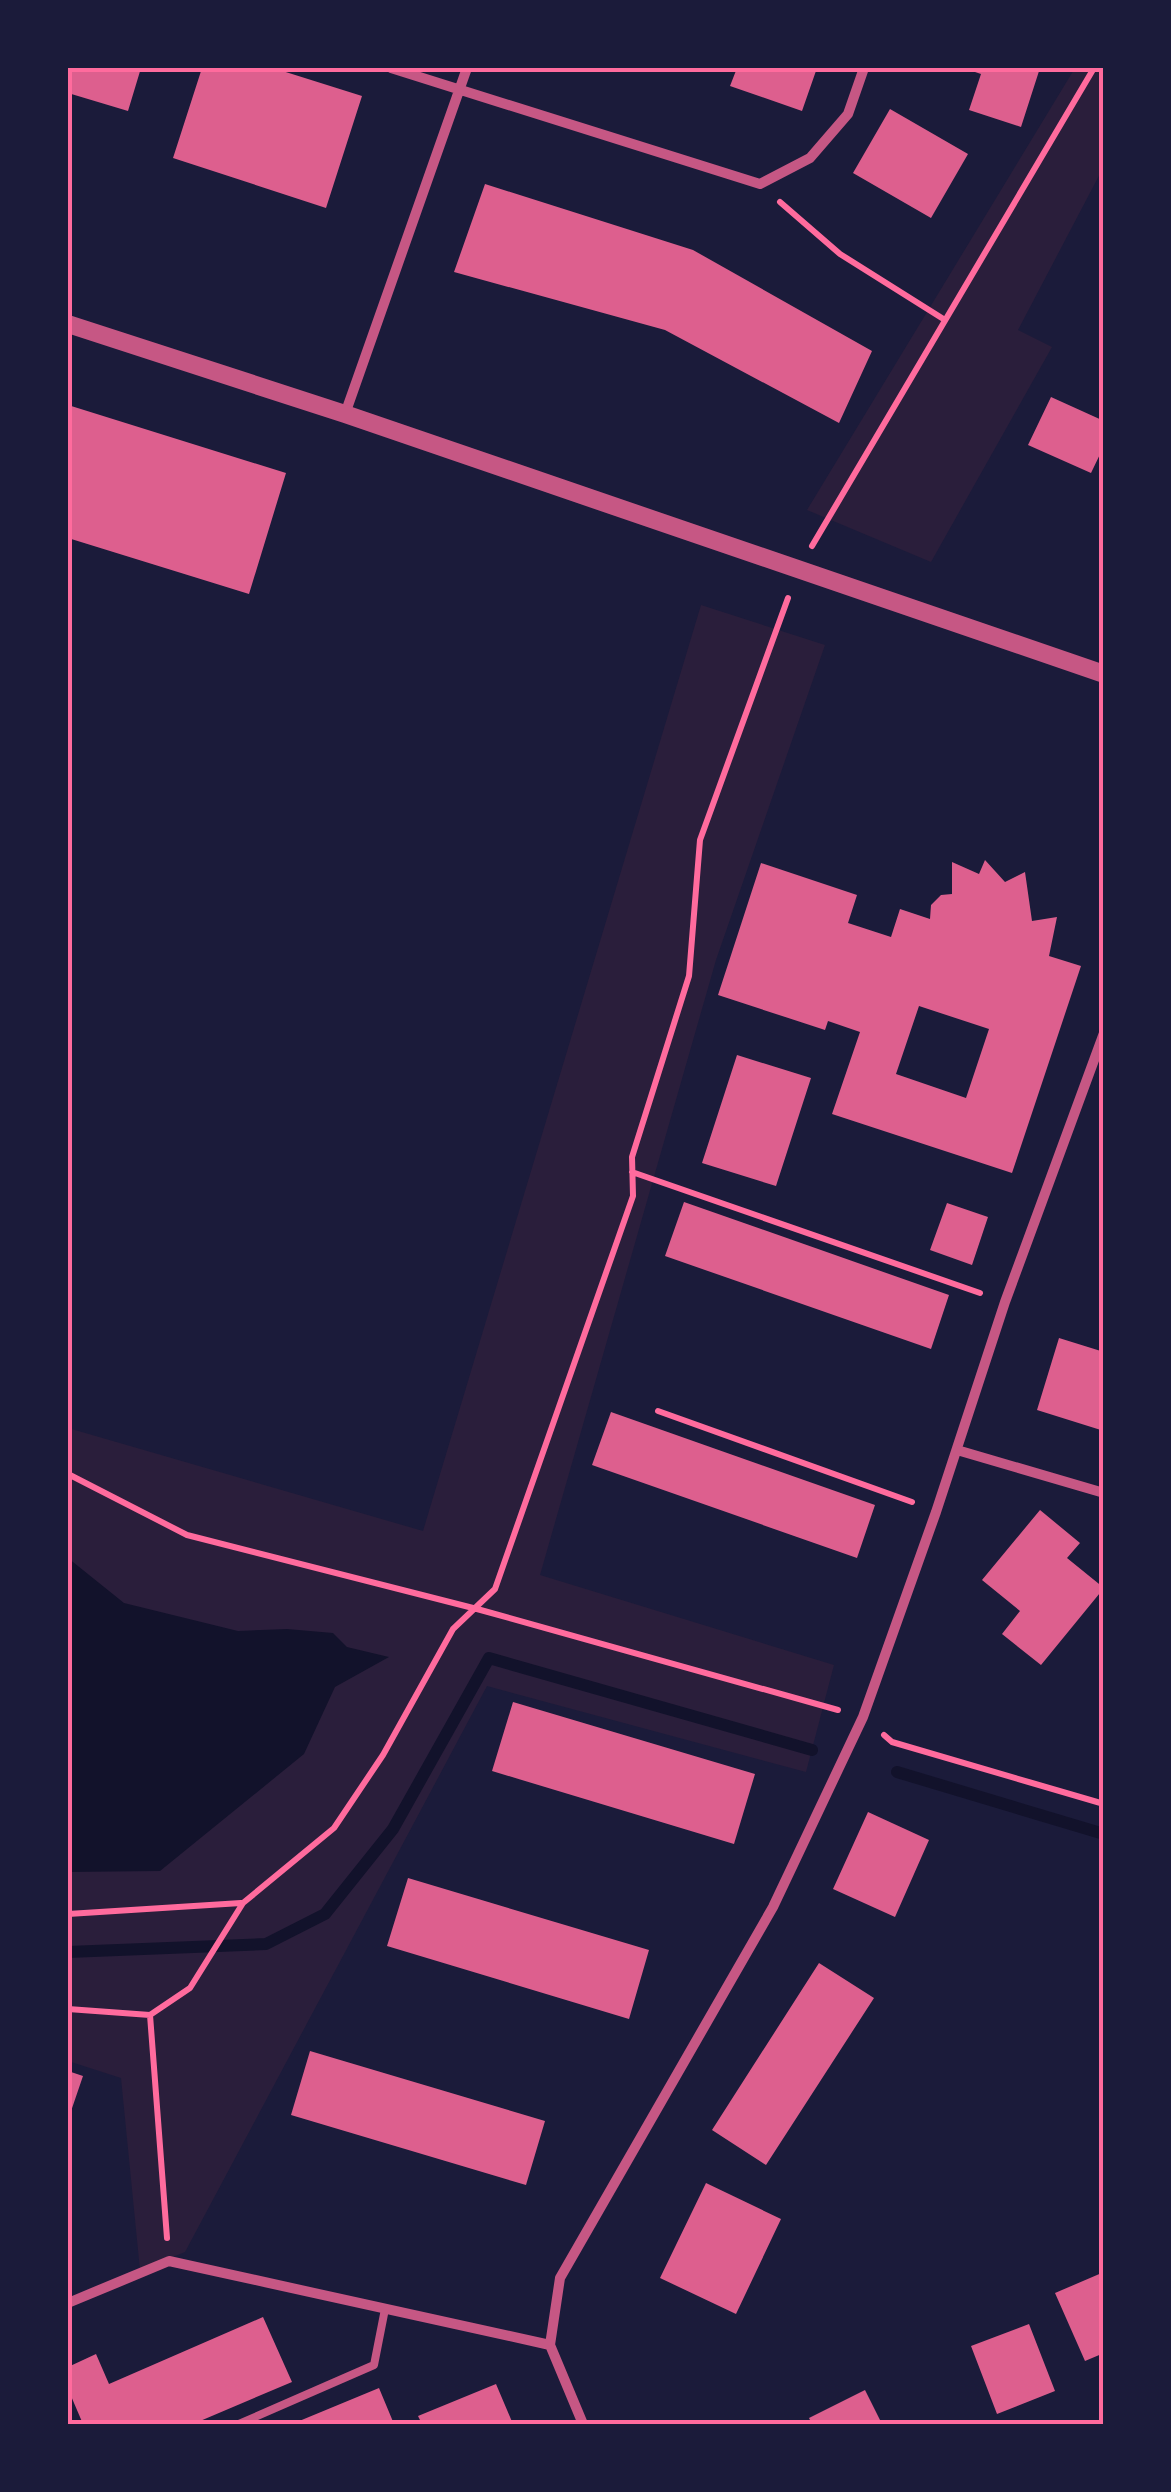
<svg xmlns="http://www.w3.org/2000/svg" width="1171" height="2492" viewBox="0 0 1171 2492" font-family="'Noto Serif',serif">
  <rect width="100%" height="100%" fill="#1b1b3a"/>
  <!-- green -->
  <path fill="#2a1e3b" d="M 1075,68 L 1103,68 L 1103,168 L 1018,330 L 1052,347 L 931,562 L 807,510 Z
    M 701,605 L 825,645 L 716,960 L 540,1575 L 834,1665 L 806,1772 L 487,1686 L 185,2252 L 140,2270 L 121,2078 L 68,2061 L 68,1428 L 423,1531 Z"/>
  <!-- water -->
  <path fill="#12122b" d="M 68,1558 L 124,1603 L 238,1631 L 287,1629 L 333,1633 L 347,1647 L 389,1657 L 335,1687 L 304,1754 L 160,1871 L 68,1872 Z"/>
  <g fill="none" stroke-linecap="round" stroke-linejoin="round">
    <!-- stream -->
    <path stroke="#12122b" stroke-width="12" d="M 897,1772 L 1104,1834
      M 68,1952 L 266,1944 L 325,1914 L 393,1829 L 489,1658 L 812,1750"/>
  </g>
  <!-- building -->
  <path fill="#dd5f8e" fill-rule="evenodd" d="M 68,68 L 141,68 L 128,111 L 68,93 Z
    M 202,68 L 273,68 L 362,96 L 326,208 L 173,158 Z
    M 737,68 L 817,68 L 802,111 L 730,86 Z
    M 963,68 L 1040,68 L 1021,127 L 969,110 L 981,74 Z
    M 890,109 L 968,154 L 931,218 L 853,173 Z
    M 485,184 L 693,250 L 872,351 L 839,423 L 665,330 L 454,272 Z
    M 1051,397 L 1104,421 L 1104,446 L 1091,473 L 1028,445 Z
    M 68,405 L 286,473 L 249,594 L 68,538 Z
    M 985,860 L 1005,882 L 1025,872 L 1032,921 L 1057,917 L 1049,956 L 1081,966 L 1012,1173 L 832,1114 L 860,1032 L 828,1021 L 825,1030 L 718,995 L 761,863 L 857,895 L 848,923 L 891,937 L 900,909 L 930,919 L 931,905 L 941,895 L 952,894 L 952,862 L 979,874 ZM 919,1006 L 989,1029 L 966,1098 L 896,1074 Z
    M 737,1055 L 811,1078 L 776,1186 L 702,1163 Z
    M 684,1202 L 949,1295 L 931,1349 L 665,1256 Z
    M 947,1203 L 988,1217 L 972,1265 L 930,1250 Z
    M 1059,1338 L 1104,1352 L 1104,1431 L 1037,1410 Z
    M 611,1412 L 875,1505 L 857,1558 L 592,1465 Z
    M 1040,1510 L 1080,1543 L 1067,1558 L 1104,1588 L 1041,1665 L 1002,1634 L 1020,1611 L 982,1580 Z
    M 513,1702 L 755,1774 L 734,1844 L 492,1771 Z
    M 868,1812 L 929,1840 L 895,1917 L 833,1889 Z
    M 408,1878 L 649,1950 L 629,2019 L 387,1946 Z
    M 819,1963 L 874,1998 L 766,2165 L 712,2130 Z
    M 310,2051 L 545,2121 L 526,2185 L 291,2115 Z
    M 68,2071 L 83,2076 L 68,2120 Z
    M 706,2183 L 781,2219 L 736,2314 L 660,2278 Z
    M 1104,2272 L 1104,2353 L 1085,2361 L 1055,2293 Z
    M 263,2317 L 292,2382 L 193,2424 L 83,2424 L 68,2389 L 68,2367 L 96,2354 L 109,2384 Z
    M 1029,2324 L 1055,2391 L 997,2414 L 971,2346 Z
    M 496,2384 L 513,2424 L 422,2424 L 418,2416 Z
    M 379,2388 L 394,2424 L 292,2424 Z
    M 865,2390 L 882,2424 L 812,2424 L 809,2418 Z"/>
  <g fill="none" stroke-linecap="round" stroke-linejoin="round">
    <!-- path -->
    <path stroke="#ff6b9d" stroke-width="6" d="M 780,202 L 840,254 L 945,320
      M 812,546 L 1094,68
      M 632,1172 L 980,1293
      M 658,1411 L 912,1502
      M 68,1474 L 187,1535 L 477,1609 L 838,1710
      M 884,1735 L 892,1742 L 1104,1804
      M 68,1914 L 241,1903
      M 68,2009 L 150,2015 L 190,1988 L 243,1903 L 334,1828 L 383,1755 L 453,1629 L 495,1589 L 633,1196 L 632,1157 L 689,976 L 700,840 L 788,598
      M 150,2015 L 167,2238"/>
    <!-- service -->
    <path stroke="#c65784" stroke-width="8" d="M 239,2424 L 374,2365 L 385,2309"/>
    <!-- minor -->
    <path stroke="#c65784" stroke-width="10" d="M 391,68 L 760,184 L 810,158 L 848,114 L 864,68
      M 345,414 L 467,68
      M 957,1450 L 1104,1493
      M 68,2303 L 169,2261 L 550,2345
      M 550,2345 L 560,2278 L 773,1907 L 863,1717 L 936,1512 L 1005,1302 L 1104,1033
      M 550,2345 L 583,2424"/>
    <!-- tertiary -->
    <path stroke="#c65784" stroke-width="18" d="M 68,324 L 345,414 L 1104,674"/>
  </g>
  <!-- border -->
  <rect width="1171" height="2492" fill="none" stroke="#1b1b3a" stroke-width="140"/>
  <rect x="70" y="70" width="1031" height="2352" fill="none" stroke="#ff6b9d" stroke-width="4"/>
</svg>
